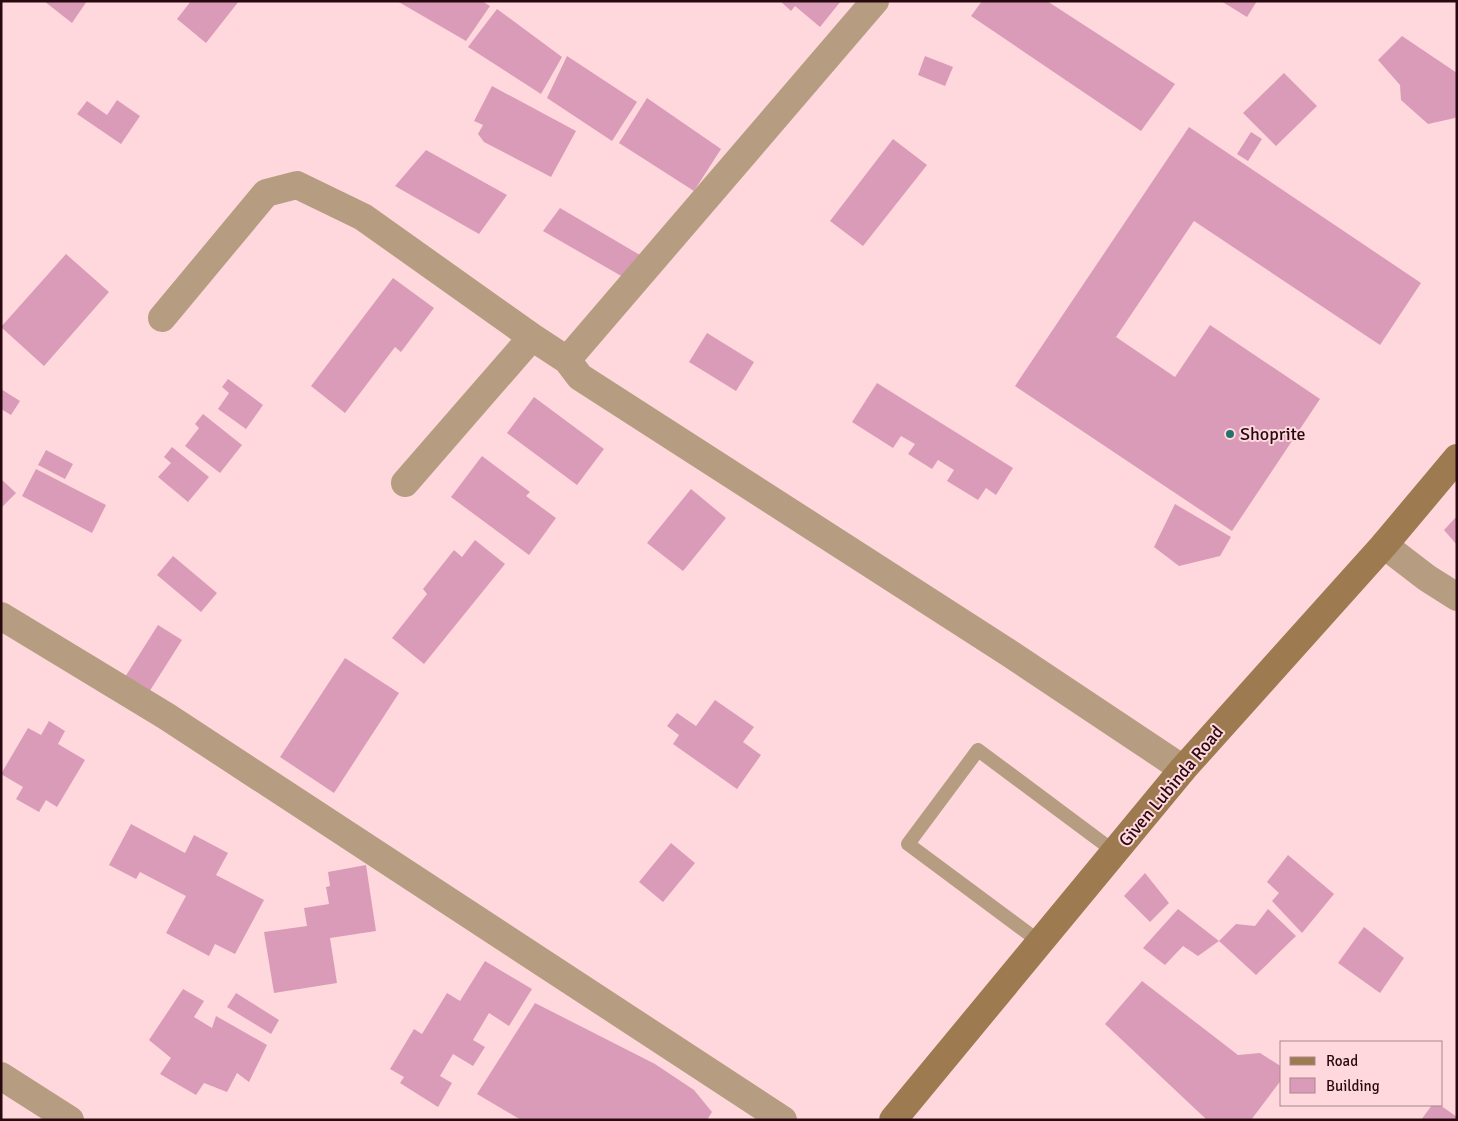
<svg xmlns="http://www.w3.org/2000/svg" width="1458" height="1121" viewBox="0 0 1458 1121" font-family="Signika,sans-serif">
  <rect width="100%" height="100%" fill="#fed8dc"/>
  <!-- building -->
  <path fill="#da9bb8" d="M 44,1 L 87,1 L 72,23 Z
    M 191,1 L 239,1 L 206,43 L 177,19 Z
    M 397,1 L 482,1 L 490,6 L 466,41 Z
    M 780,1 L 841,1 L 820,27 L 795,6 L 791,11 Z
    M 982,1 L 1047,1 L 1175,84 L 1141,131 L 971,16 Z
    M 1221,1 L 1257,1 L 1247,17 Z
    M 497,9 L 562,57 L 541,94 L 468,47 Z
    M 1402,36 L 1457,73 L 1457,114 L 1455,118 L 1428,124 L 1401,100 L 1400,85 L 1378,60 Z
    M 567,56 L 637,102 L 612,141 L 547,98 Z
    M 925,56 L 953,67 L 945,86 L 918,75 Z
    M 1284,73 L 1317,106 L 1276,146 L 1243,113 Z
    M 492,86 L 576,131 L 551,177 L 484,142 L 478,134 L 483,125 L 474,121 Z
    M 647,98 L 721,149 L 694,191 L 619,143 Z
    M 117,100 L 140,116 L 121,144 L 77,114 L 87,101 L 107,115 Z
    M 1189,127 L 1421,283 L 1380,345 L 1194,221 L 1116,337 L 1175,377 L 1210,325 L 1320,399 L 1232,531 L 1015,386 Z
    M 1251,132 L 1262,139 L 1248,161 L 1237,154 Z
    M 893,139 L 927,165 L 863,246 L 830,221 Z
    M 426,150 L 507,195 L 479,234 L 395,186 Z
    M 560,208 L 645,258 L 630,281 L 543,231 Z
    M 66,254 L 109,292 L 44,366 L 1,327 Z
    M 393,278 L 434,308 L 401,352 L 395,347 L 345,413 L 311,386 Z
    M 707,333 L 754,362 L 736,391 L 689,362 Z
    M 228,379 L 263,405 L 246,429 L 218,409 L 229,393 L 222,387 Z
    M 877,383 L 1013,468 L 996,495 L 986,488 L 978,500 L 947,481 L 954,470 L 938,460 L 932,469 L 908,454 L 915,444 L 901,436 L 893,448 L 852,422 Z
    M 1,389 L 20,401 L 11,415 L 1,409 Z
    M 534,397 L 604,449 L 577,485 L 507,433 Z
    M 203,414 L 242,445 L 220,473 L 185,446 L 199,428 L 195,424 Z
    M 172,447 L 209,477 L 188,502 L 158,477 L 171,463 L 164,457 Z
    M 46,450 L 73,464 L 65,479 L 38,465 Z
    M 482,456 L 530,492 L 526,496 L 556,518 L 529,555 L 451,497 Z
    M 36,469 L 106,505 L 92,533 L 22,496 Z
    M 1,479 L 16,493 L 1,508 Z
    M 691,489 L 726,518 L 683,571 L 647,543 Z
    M 1175,504 L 1231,537 L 1220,556 L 1179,566 L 1154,547 Z
    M 1457,516 L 1457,545 L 1444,530 Z
    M 475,540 L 505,564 L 424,664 L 392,638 L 427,594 L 423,589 L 454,550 L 462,557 Z
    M 173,556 L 217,593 L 201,612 L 157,575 Z
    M 158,625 L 182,640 L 144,700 L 120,685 Z
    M 345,658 L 399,693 L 334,793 L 280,757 Z
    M 715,700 L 754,727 L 743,742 L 761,755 L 737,789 L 673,744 L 679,735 L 667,726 L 677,713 L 696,726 Z
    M 49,721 L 65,731 L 58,744 L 85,760 L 57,807 L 46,800 L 39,812 L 16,799 L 23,787 L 1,774 L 28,728 L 41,735 Z
    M 131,824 L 185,853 L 194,835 L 228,853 L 216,875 L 264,900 L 235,954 L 215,944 L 209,956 L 166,933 L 186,896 L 140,872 L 136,879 L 109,865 Z
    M 671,843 L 695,863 L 663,902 L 639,882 Z
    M 1288,855 L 1334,894 L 1302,933 L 1272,901 L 1279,893 L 1267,882 Z
    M 366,865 L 376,931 L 330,938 L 337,983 L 274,993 L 264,932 L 307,926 L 304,908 L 329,904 L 326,887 L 330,886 L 328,872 Z
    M 1145,873 L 1169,903 L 1150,922 L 1124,896 Z
    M 1178,909 L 1219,941 L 1198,956 L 1183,946 L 1165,965 L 1143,948 Z
    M 1268,909 L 1296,936 L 1256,975 L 1219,941 L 1236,924 L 1255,926 Z
    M 1364,927 L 1404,958 L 1380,993 L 1338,963 Z
    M 485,961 L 532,989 L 509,1026 L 489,1013 L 473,1040 L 485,1047 L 473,1066 L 453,1054 L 440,1076 L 452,1083 L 438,1107 L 400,1083 L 404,1077 L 390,1069 L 414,1029 L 422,1034 L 447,993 L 460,1001 Z
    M 1142,981 L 1238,1055 L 1260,1053 L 1282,1067 L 1282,1079 L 1251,1120 L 1207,1120 L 1105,1024 Z
    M 183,989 L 204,1001 L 194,1017 L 212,1028 L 216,1016 L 267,1045 L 249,1082 L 237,1073 L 227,1092 L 204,1083 L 196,1095 L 160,1074 L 171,1058 L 149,1040 Z
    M 236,993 L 279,1020 L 271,1034 L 227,1007 Z
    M 535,1003 L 655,1064 L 694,1090 L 712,1112 L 707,1120 L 521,1120 L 477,1094 Z
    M 1432,1105 L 1440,1105 L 1457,1117 L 1457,1120 L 1421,1120 Z"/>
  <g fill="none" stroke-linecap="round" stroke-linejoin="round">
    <!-- lane -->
    <path stroke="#b69d81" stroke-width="14" d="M 1040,942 L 908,844 L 978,750 L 1115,852"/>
    <!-- street -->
    <path stroke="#b69d81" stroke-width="28" d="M 162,318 L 266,193 L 297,185 L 363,217 L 532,337 L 567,360 L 580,377 L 1009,653 L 1183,769
      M 567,360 L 875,1
      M 405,483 L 532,337
      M 1384,545 L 1427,578 L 1457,597
      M 1,616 L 166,716 L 783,1120
      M 1,1076 L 70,1120"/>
    <!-- secondary -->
    <path stroke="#9e7a50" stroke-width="28" d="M 893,1120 L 1183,769 L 1384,545 L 1457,458"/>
  </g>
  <!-- markers -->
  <circle fill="#27716d" stroke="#fed8dc" stroke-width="2" cx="1230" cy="434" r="5"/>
  <g text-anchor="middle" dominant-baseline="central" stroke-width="4" stroke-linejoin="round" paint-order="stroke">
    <!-- poi labels -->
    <g font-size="18" fill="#290910" stroke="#fed8dc" text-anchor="start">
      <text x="1240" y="434">Shoprite</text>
    </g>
    <!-- street labels -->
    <g font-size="18" fill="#290910" stroke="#fed8dc">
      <text transform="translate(1171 786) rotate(-50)">Given Lubinda Road</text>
    </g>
  </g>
  <!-- border -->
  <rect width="1458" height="1121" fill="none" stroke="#290910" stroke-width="5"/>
  <!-- legend -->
  <rect x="1280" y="1041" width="162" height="65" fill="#fed8dc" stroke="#a9858a"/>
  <rect x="1290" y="1057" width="25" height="8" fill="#9e7a50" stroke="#a9858a"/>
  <text x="1326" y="1066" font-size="15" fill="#290910">Road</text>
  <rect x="1290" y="1078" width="25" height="15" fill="#da9bb8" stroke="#a9858a"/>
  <text x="1326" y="1091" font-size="15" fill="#290910">Building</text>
</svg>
